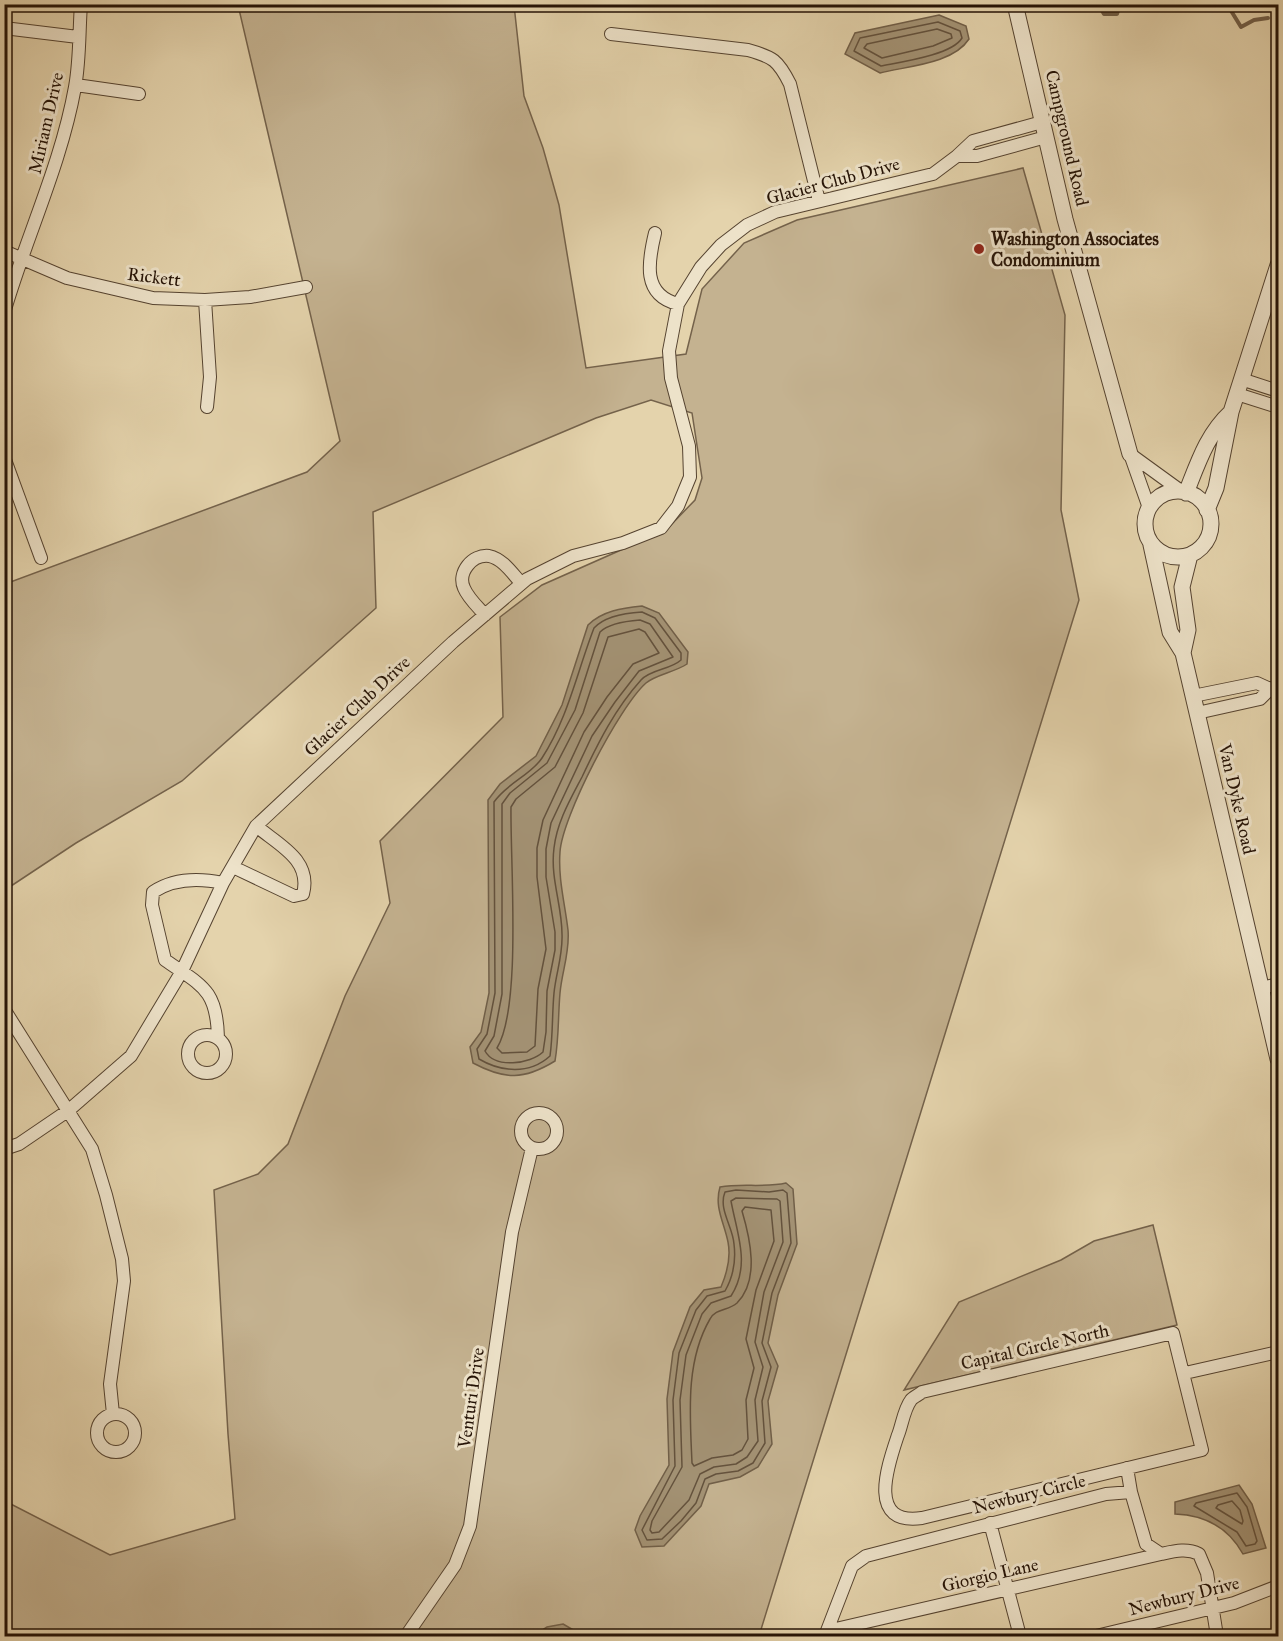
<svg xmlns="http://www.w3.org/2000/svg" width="1283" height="1641" viewBox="0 0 1283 1641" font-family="'IM FELL Great Primer',serif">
  <rect width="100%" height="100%" fill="#e4d3ac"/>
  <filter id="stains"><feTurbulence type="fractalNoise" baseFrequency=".00333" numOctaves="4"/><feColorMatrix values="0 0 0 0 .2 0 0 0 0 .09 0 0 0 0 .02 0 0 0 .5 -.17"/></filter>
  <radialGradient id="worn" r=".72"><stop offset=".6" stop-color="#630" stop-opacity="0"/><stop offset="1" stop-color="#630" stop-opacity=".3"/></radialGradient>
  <!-- green -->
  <path fill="#c4b290" stroke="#74624b" stroke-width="1.5" d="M 238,5 L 514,5 L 524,96 L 543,148 L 559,205 L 586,368 L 686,354 L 702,289 L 744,243 L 797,220 L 1023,168 L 1065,315 L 1061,510 L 1079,600 L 759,1636 L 5,1636 L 5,1501 L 110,1555 L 235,1519 L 228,1434 L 214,1190 L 258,1174 L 288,1144 L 345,996 L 390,903 L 380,841 L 503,717 L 500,617 L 542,585 L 666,530 L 695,500 L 702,478 L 692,413 L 651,400 L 596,418 L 373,512 L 376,608 L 182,781 L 76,843 L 5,890 L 5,584 L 307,472 L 340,441 Z
    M 1153,1225 L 1177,1325 L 904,1390 L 959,1302 L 1061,1260 L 1094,1241 Z"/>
  <!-- water -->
  <path fill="#a39274" stroke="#715f48" stroke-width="1.5" d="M 939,15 L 966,26 L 969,39 C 953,64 907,66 880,73 L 845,54 L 855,33 Z
    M 642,606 L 659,613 L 688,652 L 687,664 C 675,672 655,675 646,683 C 619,707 562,817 560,852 C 558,879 565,904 568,930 C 570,952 562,971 560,993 C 558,1016 559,1038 555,1061 C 524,1080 505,1080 473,1063 L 470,1047 L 481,1032 L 489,993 L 488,800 L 500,784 L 536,756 L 562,705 L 588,625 C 602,611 622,608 642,606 Z
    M 786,1183 L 793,1189 L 797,1244 L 778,1295 L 768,1343 L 778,1366 L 768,1401 L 772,1444 L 758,1467 L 740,1477 L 709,1484 L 701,1506 L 664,1546 L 642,1547 L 635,1530 L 640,1516 L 669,1465 L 667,1399 L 673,1352 L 690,1307 L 704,1290 L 721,1287 C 727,1273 731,1257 728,1242 C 724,1222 714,1207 720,1187 C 742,1183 764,1188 786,1183 Z
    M 1239,1485 L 1252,1504 L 1266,1548 L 1243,1554 C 1228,1527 1205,1515 1175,1514 L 1175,1502 Z
    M 563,1624 L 577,1632 L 579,1636 L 533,1636 L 547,1627 Z"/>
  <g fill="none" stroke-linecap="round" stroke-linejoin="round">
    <!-- shore -->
    <path stroke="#64523d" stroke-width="1.5" d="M 938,22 L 960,31 L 962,38 C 952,55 901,62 881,66 L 854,51 L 860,38 Z
      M 937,29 L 951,34 L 952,38 L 933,46 L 882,58 L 864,48 L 867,44 Z
      M 642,612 L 655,618 L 681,653 L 681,660 C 670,670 651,669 641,680 C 615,709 599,741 582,777 C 570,800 557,822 554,848 C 550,878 562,905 562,934 C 563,955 556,973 554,993 C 552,1014 553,1035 550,1056 C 529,1075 501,1072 479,1059 L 477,1049 L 487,1034 L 495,993 L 494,802 C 507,783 531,775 542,758 C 568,718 577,672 594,628 C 605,616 625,613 642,612 Z
      M 640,620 L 650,624 L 673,657 L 639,671 L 615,702 L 592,736 L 551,823 L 546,849 L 546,877 L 555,932 L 555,950 L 547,991 L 546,1032 L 543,1052 C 530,1064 495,1069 485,1051 L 494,1036 L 502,994 L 502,804 L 510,793 L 547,763 L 575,710 L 600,632 C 609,623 627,621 640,620 Z
      M 639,629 L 645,632 L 659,653 L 633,664 L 607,697 L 584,732 L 543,820 L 537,848 L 537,877 L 546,949 L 538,989 L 535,1046 L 527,1052 L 502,1053 L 497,1048 C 522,1007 510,861 511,807 L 516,799 L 555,767 L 583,713 L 608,637 Z
      M 736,1190 L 769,1192 L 783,1190 L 787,1193 L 791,1243 L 772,1293 L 762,1343 L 771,1367 L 762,1401 L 765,1443 L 753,1463 L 738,1471 L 716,1474 L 705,1479 L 696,1503 L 681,1521 L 662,1539 L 647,1540 L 642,1530 L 675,1466 L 673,1400 L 679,1353 L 696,1310 L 707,1296 L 725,1291 C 733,1277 736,1260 734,1244 C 733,1227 718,1209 725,1192 Z
      M 736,1198 L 777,1199 L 780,1201 L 783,1242 L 764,1292 L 755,1342 L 763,1367 L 755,1400 L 758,1441 L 747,1457 L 736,1464 L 714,1467 L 700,1474 L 689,1500 L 659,1532 L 652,1533 L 650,1530 L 652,1521 L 682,1467 L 680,1400 L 686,1355 L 702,1314 L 711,1303 L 731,1296 C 751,1265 737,1234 731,1201 Z
      M 745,1207 L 771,1210 L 774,1241 L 756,1290 L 746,1339 L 754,1368 L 746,1400 L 748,1439 L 742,1450 L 733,1455 L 712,1458 L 694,1466 L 692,1463 C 690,1415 685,1362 710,1319 C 716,1308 728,1311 737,1303 C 760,1280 750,1238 742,1211 Z
      M 1237,1493 L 1247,1507 L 1257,1541 L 1255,1544 L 1246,1546 L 1237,1532 L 1194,1506 L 1196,1503 Z
      M 1232,1501 L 1240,1510 L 1243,1521 L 1242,1524 L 1216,1508 L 1218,1505 Z"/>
    <!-- stream -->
    <path stroke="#715f48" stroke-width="4" d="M 1098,4 L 1104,14 L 1117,14 L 1120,4
      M 1149,4 L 1155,10 L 1230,9 L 1241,27 L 1254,20 L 1268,18"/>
    <defs>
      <path id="minor" d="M 4,28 L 78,37
        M 611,34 L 748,50 C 773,57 778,60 790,84 L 819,201
        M 76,85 L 139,94
        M 1042,122 L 973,141 L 957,156 L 977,156 L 1046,137
        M 655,233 C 648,262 642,295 678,304
        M 4,251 L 67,278 L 153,298 L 205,300 L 250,297 L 306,287
        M 205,300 L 210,377 L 207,407
        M 4,313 C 26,237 61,165 75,87 C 80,60 79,31 81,4
        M 1241,379 L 1278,391
        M 1237,394 L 1278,407
        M 1130,454 L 1181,491
        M 1130,454 L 1149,508
        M 4,457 L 41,558
        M 485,615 C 478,607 468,598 464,588 C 457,573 472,554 489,556 C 503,559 512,573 521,583
        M 1193,696 L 1257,683 L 1270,689
        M 1197,713 L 1260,699 L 1270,689 L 1278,687
        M 233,867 L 294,896 L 303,894 C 312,860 279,845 256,826
        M 1262,988 L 1278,984
        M 1266,1006 L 1278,1003
        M 4,1009 L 92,1149 L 106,1195 L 122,1259 L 124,1281 L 110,1384 L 113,1414
        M188 1054a19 19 0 1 1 38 0a19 19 0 1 1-38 0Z
        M 218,1038 C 217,989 202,986 165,960 L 152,905 L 153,892 C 174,878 199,878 223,883
        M521 1131a18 18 0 1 1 36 0a18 18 0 1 1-36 0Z
        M 4,1149 L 19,1144 L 69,1110 L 131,1056 L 182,971 L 223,883 L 256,826 L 453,642 L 527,579 L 573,556 L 623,543 L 661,528 L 678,506 L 690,477 L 689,446 L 671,378 L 669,351 L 678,304 L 701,267 L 721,245 L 747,225 L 775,212 L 933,174 L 957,156
        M 1173,1333 L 1202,1450 L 922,1518 C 866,1526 888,1465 898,1435 C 902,1425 904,1409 911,1400 C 913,1397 919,1395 922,1392 Z
        M 1185,1373 L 1278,1352
        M97 1433a19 19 0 1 1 38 0a19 19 0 1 1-38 0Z
        M 1127,1468 L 1131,1492
        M 990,1523 L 1020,1636
        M 827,1631 L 1161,1554
        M 406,1636 L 455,1565 L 470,1526 L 512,1232 L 532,1148
        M 825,1636 L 852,1566 L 866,1556 L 1106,1494 L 1131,1492 L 1146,1544 L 1161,1554 C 1175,1551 1187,1548 1199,1554 L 1207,1573 L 1217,1636
        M 1096,1636 L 1234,1603 L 1278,1586"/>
      <path id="tertiary" d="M 1015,4 L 1065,219 L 1130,454
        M1145 524a33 33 0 1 1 66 0a33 33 0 1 1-66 0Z
        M 1186,493 C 1198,463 1207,434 1231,412
        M 1207,510 L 1216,488 L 1231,412 L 1278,265
        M 1151,545 L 1170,632 L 1183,653 L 1278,1059
        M 1183,653 L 1188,630 L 1182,587 L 1190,555"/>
    </defs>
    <!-- minor casing -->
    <use href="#minor" stroke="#554330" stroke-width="14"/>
    <!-- tertiary casing -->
    <use href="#tertiary" stroke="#554330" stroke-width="17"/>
    <!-- minor -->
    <use href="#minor" stroke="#ede2c9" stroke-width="12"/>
    <!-- tertiary -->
    <use href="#tertiary" stroke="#ede2c9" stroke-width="15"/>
  </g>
  <!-- markers -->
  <circle fill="#8f2418" stroke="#ede2c9" stroke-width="2" cx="979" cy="249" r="6"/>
  <g text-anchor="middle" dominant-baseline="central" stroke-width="6" stroke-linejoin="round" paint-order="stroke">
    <!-- street labels -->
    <g font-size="18" fill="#251306" stroke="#ede2c9">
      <text transform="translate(46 123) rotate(-77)">Miriam Drive</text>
      <text transform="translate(1067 138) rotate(77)">Campground Road</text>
      <text transform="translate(833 181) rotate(-15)">Glacier Club Drive</text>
      <text transform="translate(154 277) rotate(7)">Rickett</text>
      <text transform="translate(357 706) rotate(-43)">Glacier Club Drive</text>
      <text transform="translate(1237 799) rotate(77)">Van Dyke Road</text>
      <text transform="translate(1035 1347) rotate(-13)">Capital Circle North</text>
      <text transform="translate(471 1398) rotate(-82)">Venturi Drive</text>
      <text transform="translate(1029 1494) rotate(-14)">Newbury Circle</text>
      <text transform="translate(990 1575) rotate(-13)">Giorgio Lane</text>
      <text transform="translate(1184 1596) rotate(-14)">Newbury Drive</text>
    </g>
    <!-- poi labels -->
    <g font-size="18" font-weight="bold" fill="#251306" stroke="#ede2c9" text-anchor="start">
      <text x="991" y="239">Washington Associates<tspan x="991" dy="21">Condominium</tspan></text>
    </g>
  </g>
  <!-- margin -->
  <rect width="1283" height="1641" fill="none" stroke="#e4d3ac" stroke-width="24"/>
  <rect x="6" y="6" width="1271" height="1629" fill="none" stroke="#251306" stroke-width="3"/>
  <rect x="12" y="12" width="1259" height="1617" fill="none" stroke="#251306" stroke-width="1.5"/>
  <rect width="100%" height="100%" filter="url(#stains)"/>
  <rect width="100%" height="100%" fill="url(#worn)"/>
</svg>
